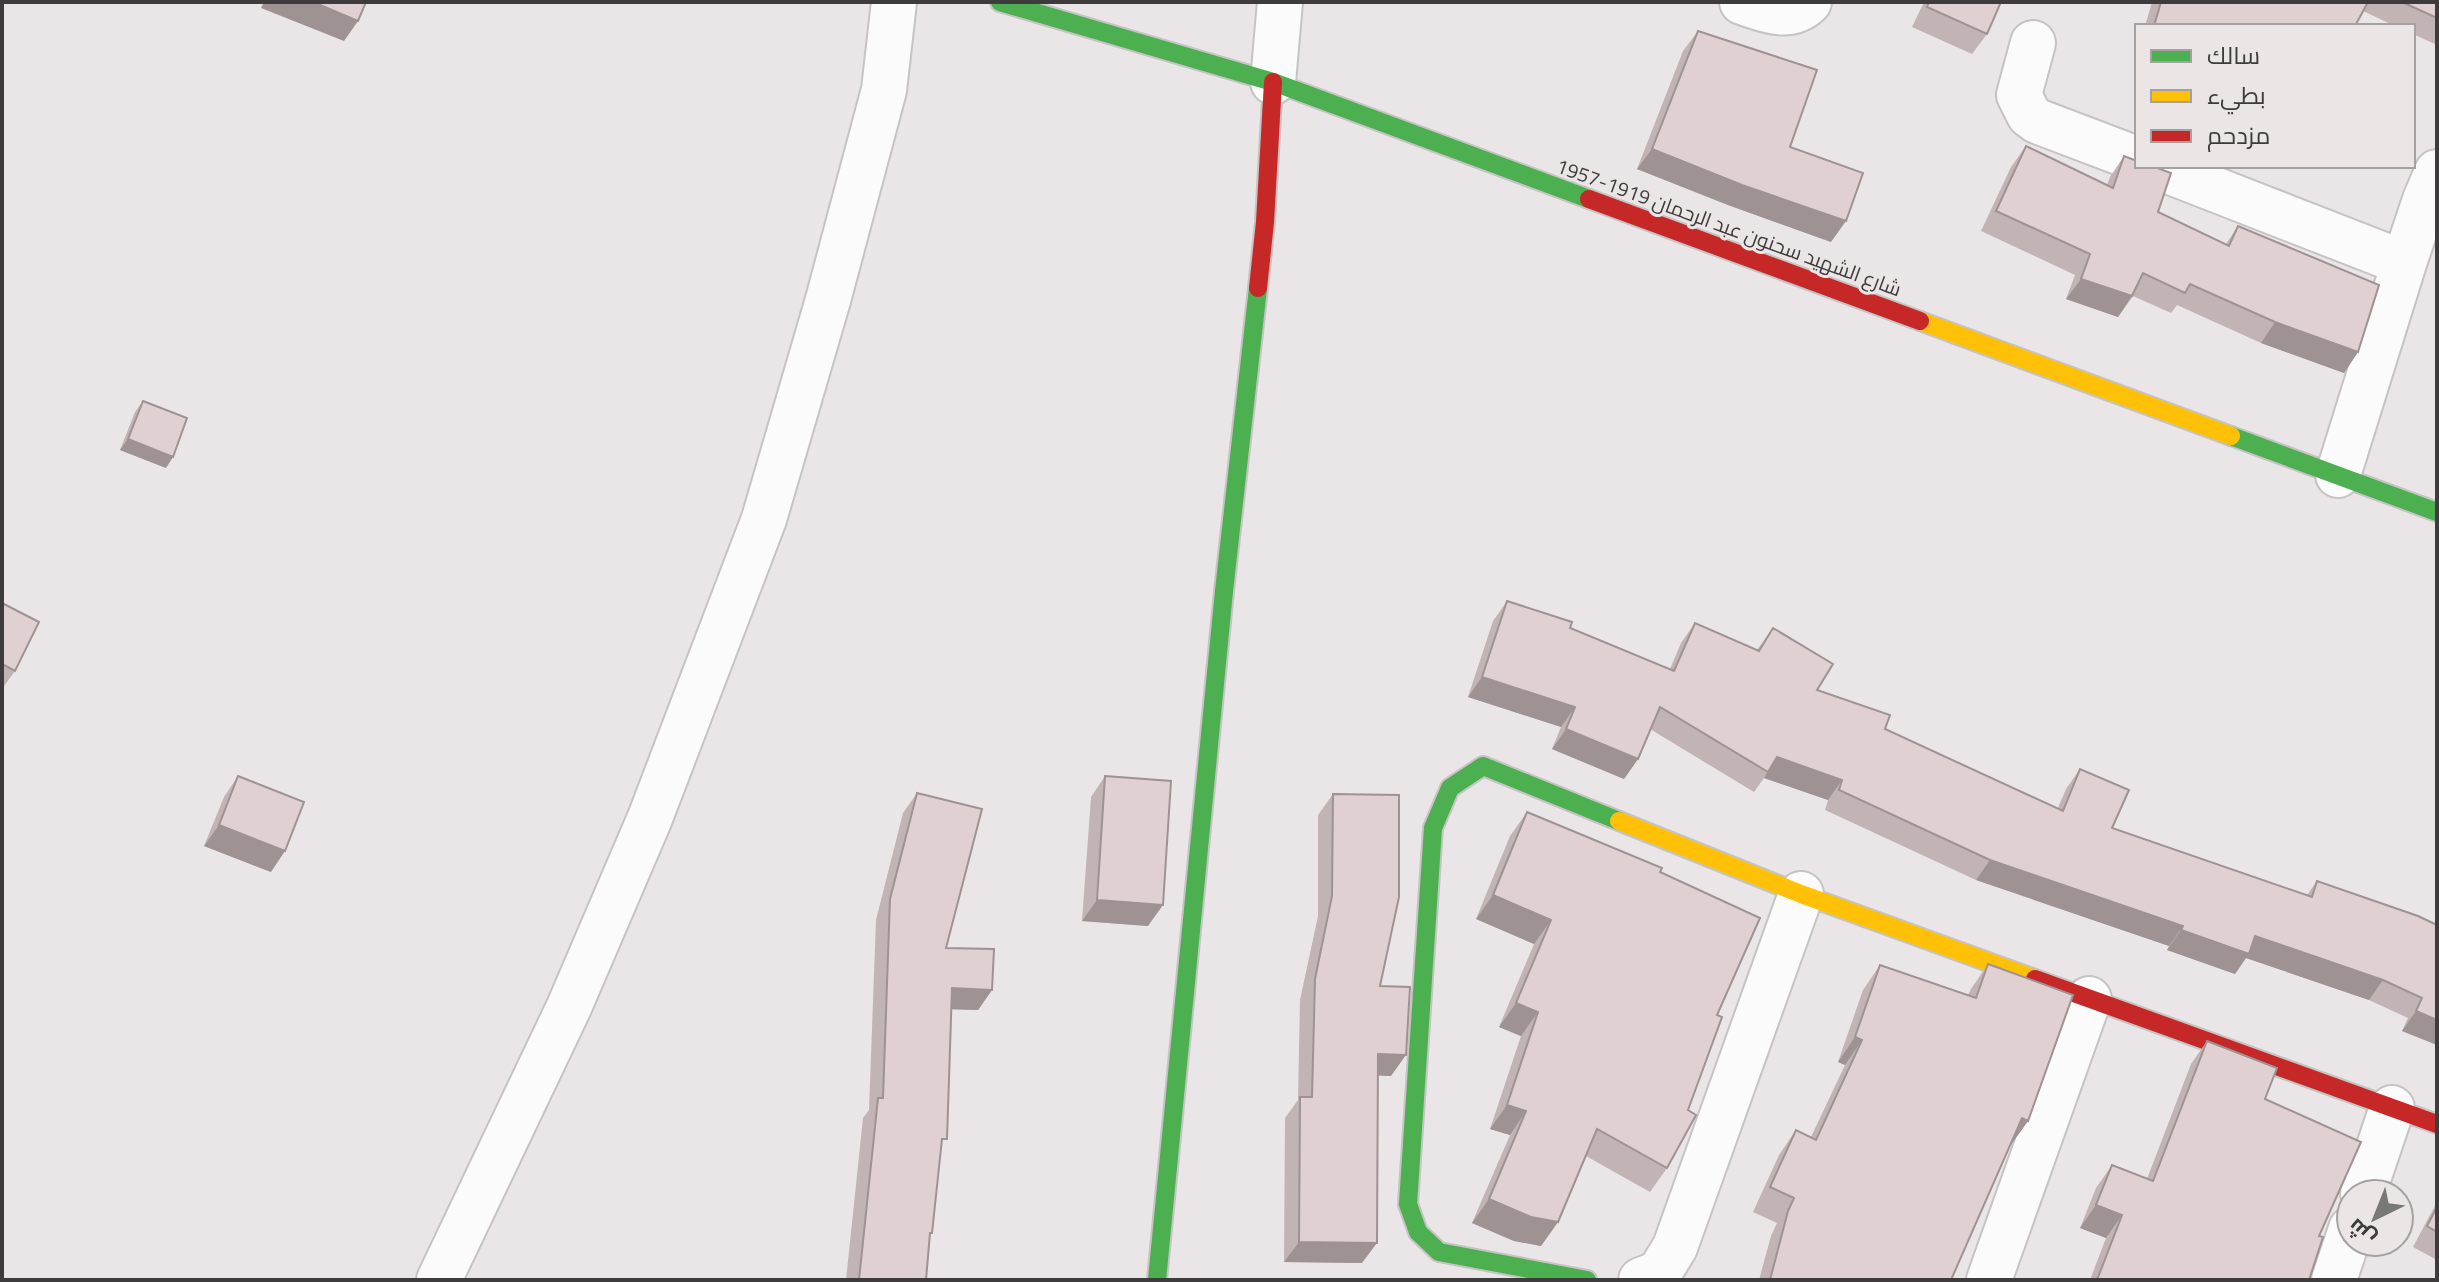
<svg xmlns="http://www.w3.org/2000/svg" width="2439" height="1282" viewBox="0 0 2439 1282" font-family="'Titillium Web',Cairo,sans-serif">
  <rect width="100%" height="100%" fill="#eae6e7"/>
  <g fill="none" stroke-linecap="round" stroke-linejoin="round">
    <defs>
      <path id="street" d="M 1742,2 C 1765,10 1789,21 1809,2
        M 2033,43 L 2019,95 L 2029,115 L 2037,121 L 2137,159
        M 1273,82 L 1280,2
        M 2155,166 L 2404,263
        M 2338,475 L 2404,263 L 2425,200 L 2437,172
        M 2363,1194 L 2392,1108
        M 439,1280 L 569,1007 L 650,818 L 764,519 L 828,300 L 884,90 L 894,2
        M 1641,1280 L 1659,1273 L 1675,1247 L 1801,894
        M 1989,1280 L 2089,999
        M 2334,1280 L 2351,1229"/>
      <path id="fast" d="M 1000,2 L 1273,82 L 1589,199
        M 2231,436 L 2437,512
        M 1157,1280 L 1224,591 L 1258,288
        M 1587,1280 L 1439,1252 L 1418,1232 L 1408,1204 L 1433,828 L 1450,788 L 1483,766 L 1619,821"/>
      <path id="slow" d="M 1920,321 L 2231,436
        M 1619,821 L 1801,894 L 2035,979"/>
      <path id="jam" d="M 1589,199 L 1920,321
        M 1258,288 L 1265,222 L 1273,82
        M 2035,979 L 2437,1124"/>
    </defs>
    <!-- street casing -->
    <use href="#street" stroke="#c5c3c3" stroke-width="48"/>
    <!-- fast casing -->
    <use href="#fast" stroke="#c5c3c3" stroke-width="22"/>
    <!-- slow casing -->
    <use href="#slow" stroke="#c5c3c3" stroke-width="22"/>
    <!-- jam casing -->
    <use href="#jam" stroke="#c5c3c3" stroke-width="22"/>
    <!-- street -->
    <use href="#street" stroke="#fcfbfb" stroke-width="44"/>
    <!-- fast -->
    <use href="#fast" stroke="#4caf50" stroke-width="18"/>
    <!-- slow -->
    <use href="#slow" stroke="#ffc107" stroke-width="18"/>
    <!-- jam -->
    <use href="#jam" stroke="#c62828" stroke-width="18"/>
  </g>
  <!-- wall -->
  <path fill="#c2b3b5" d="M 1924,2 L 2001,2 L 1987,34 L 1972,54 L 1912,27 Z
    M 2152,2 L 2437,2 L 2437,45 L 2413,34 L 2413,26 L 2395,26 L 2363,11 L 2355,26 L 2145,26 Z
    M 1698,31 L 1831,242 L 1728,205 L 1637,169 L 1683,51 Z
    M 2026,146 L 2107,185 L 2110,177 L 2124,156 L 2158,212 L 2226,244 L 2238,226 L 2358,352 L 2344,373 L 2261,343 L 2177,305 L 2171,313 L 2133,296 L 2118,317 L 2066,299 L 2075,275 L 1981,231 L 2011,167 Z
    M 143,401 L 166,468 L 120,450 L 135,412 Z
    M 1507,601 L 1670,669 L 1681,643 L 1695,623 L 1757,650 L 1773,628 L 1817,690 L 1885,729 L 2058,808 L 2066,789 L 2080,769 L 2112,828 L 2307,895 L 2317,881 L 2418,916 L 2437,1045 L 2402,1031 L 2408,1018 L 2369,1000 L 2246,958 L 2235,974 L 2167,950 L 2169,946 L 1976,880 L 1825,810 L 1828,800 L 1764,778 L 1754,792 L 1650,729 L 1638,759 L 1624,779 L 1552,749 L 1561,727 L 1468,697 L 1493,621 Z
    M 2,603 L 15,671 L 2,689 Z
    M 238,776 L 271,872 L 204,846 L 224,797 Z
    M 1105,776 L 1148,926 L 1082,921 L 1091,797 Z
    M 917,793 L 946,948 L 992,990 L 978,1010 L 952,1009 L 941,1148 L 932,1233 L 929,1237 L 926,1280 L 846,1280 L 863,1118 L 869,1110 L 876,920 L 903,813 Z
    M 1333,794 L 1380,986 L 1391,1076 L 1378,1075 L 1362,1263 L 1284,1262 L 1285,1118 L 1298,1100 L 1300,1000 L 1318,916 L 1318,815 Z
    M 1527,812 L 1660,872 L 1717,1015 L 1667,1168 L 1650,1192 L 1586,1156 L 1558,1222 L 1541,1246 L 1514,1241 L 1472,1223 L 1510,1135 L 1490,1129 L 1521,1036 L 1499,1027 L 1534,944 L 1476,919 L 1510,836 Z
    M 1988,964 L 2028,1121 L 2010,1146 L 1951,1280 L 1759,1280 L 1771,1236 L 1777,1223 L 1753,1212 L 1779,1155 L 1796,1130 L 1811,1137 L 1845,1065 L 1838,1062 L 1863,990 L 1880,965 L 1968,995 L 1971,989 Z
    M 2207,1041 L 2265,1099 L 2319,1236 L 2309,1280 L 2090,1280 L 2106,1238 L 2080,1228 L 2096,1188 L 2112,1165 L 2147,1179 L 2191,1064 Z
    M 2437,1202 L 2437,1260 L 2413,1247 Z"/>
  <!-- shaded-wall -->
  <path fill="#9e9293" d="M 264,2 L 313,2 L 358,21 L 344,41 L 261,8 Z
    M 1652,149 L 1846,221 L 1831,242 L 1728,205 L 1637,169 Z
    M 2081,279 L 2132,296 L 2118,317 L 2066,299 Z
    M 2275,322 L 2358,352 L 2344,373 L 2261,343 Z
    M 128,439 L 173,457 L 166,468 L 120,450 Z
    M 1482,677 L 1575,707 L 1561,727 L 1468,697 Z
    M 1566,729 L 1638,759 L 1624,779 L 1552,749 Z
    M 1777,757 L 1842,780 L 1828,800 L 1764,778 Z
    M 219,825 L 285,851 L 271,872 L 204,846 Z
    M 1990,860 L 2183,926 L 2169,946 L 1976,880 Z
    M 1493,895 L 1551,920 L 1534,944 L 1476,919 Z
    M 1097,900 L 1163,905 L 1148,926 L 1082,921 Z
    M 2181,930 L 2255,936 L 2383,980 L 2369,1000 L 2246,958 L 2235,974 L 2167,950 Z
    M 952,988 L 992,990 L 978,1010 L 938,1009 Z
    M 1516,1003 L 1538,1012 L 1521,1036 L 1499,1027 Z
    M 2416,1011 L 2437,1020 L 2437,1045 L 2402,1031 Z
    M 1855,1037 L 1862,1040 L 1845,1065 L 1838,1062 Z
    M 1378,1054 L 1406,1055 L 1391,1076 L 1364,1075 Z
    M 1507,1105 L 1526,1111 L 1510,1135 L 1490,1129 Z
    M 2022,1118 L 2028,1121 L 2010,1146 Z
    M 1489,1199 L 1558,1222 L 1541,1246 L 1514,1241 L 1472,1223 Z
    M 2096,1205 L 2122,1215 L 2106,1238 L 2080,1228 Z
    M 1299,1242 L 1377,1243 L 1362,1263 L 1284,1262 Z"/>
  <!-- building -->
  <path fill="#e1d0d2" stroke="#9e9293" stroke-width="2" d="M 313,2 L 366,2 L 358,21 Z
    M 1929,2 L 2001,2 L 1987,34 L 1927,7 Z
    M 2161,2 L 2368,2 L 2355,26 L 2154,26 Z
    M 2402,2 L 2437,2 L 2437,18 Z
    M 1698,31 L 1817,70 L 1790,147 L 1863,173 L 1846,221 L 1742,185 L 1652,149 Z
    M 2026,146 L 2113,188 L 2124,156 L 2137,161 L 2137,166 L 2152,166 L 2171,173 L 2158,212 L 2229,246 L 2238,226 L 2379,285 L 2358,352 L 2275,322 L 2190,284 L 2185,293 L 2143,273 L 2132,296 L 2081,279 L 2090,254 L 1996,211 Z
    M 143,401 L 187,418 L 173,457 L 128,439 Z
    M 1507,601 L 1572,622 L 1570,628 L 1674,671 L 1695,623 L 1759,651 L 1773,628 L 1833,664 L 1817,690 L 1890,715 L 1885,729 L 2063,811 L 2080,769 L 2129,790 L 2112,828 L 2312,897 L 2317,881 L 2418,916 L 2437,925 L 2437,1020 L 2416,1011 L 2422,998 L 2383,980 L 2255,936 L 2249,954 L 2181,930 L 2183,926 L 1990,860 L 1839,790 L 1842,780 L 1777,757 L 1768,772 L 1660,707 L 1638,759 L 1566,729 L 1575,707 L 1482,677 Z
    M 2,603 L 39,622 L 15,671 L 2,664 Z
    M 238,776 L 304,802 L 285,851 L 219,825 Z
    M 1105,776 L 1171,781 L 1163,905 L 1097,900 Z
    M 917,793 L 982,809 L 946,948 L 994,949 L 992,990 L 952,988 L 947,1139 L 942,1139 L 932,1233 L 930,1233 L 926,1280 L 859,1280 L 878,1098 L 883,1098 L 890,899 Z
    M 1333,794 L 1399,795 L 1399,897 L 1380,986 L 1410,987 L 1406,1055 L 1378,1054 L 1377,1243 L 1299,1242 L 1300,1097 L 1312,1097 L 1315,979 L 1332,896 Z
    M 1527,812 L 1662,868 L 1660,872 L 1760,918 L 1717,1015 L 1722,1017 L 1688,1110 L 1696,1115 L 1667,1168 L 1597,1129 L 1558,1222 L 1531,1217 L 1489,1199 L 1526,1111 L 1507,1105 L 1538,1012 L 1516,1003 L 1551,920 L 1493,895 Z
    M 1988,964 L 2073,995 L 2028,1121 L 2022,1118 L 1951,1280 L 1770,1280 L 1788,1211 L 1794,1198 L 1770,1187 L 1796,1130 L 1816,1140 L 1862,1040 L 1855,1037 L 1880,965 L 1976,998 Z
    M 2207,1041 L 2277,1068 L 2265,1099 L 2361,1142 L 2319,1236 L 2323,1237 L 2309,1280 L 2097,1280 L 2122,1215 L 2096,1205 L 2112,1165 L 2153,1181 Z
    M 2437,1207 L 2437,1232 L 2427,1226 Z"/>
  <g text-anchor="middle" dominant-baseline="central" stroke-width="6" stroke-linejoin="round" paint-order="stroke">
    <!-- street labels -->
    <g font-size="20" fill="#3d3b3b" stroke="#ebe5e6">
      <text transform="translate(1729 227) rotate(20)">شارع الشهيد سحنون عبد الرحمان 1919-1957</text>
    </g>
  </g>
  <!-- border -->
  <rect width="2439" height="1282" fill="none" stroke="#3d3b3b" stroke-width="8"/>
  <!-- legend -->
  <rect x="2135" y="24" width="280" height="144" fill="#ebe5e6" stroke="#a5a1a2" stroke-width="2"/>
  <rect x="2151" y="50" width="40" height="12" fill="#4caf50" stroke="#a5a1a2" stroke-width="2"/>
  <text x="2207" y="64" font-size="24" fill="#3d3b3b">سالك</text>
  <rect x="2151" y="90" width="40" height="12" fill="#ffc107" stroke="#a5a1a2" stroke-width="2"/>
  <text x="2207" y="104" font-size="24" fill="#3d3b3b">بطيء</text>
  <rect x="2151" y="130" width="40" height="12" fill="#c62828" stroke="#a5a1a2" stroke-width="2"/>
  <text x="2207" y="144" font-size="24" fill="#3d3b3b">مزدحم</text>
  <!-- north arrow -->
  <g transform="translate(2375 1218) rotate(223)"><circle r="38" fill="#ebe5e6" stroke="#a5a1a2" stroke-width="2"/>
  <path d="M0-6L14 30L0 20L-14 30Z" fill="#7a7777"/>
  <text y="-12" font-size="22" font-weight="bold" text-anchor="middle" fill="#3d3b3b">ش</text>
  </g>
</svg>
